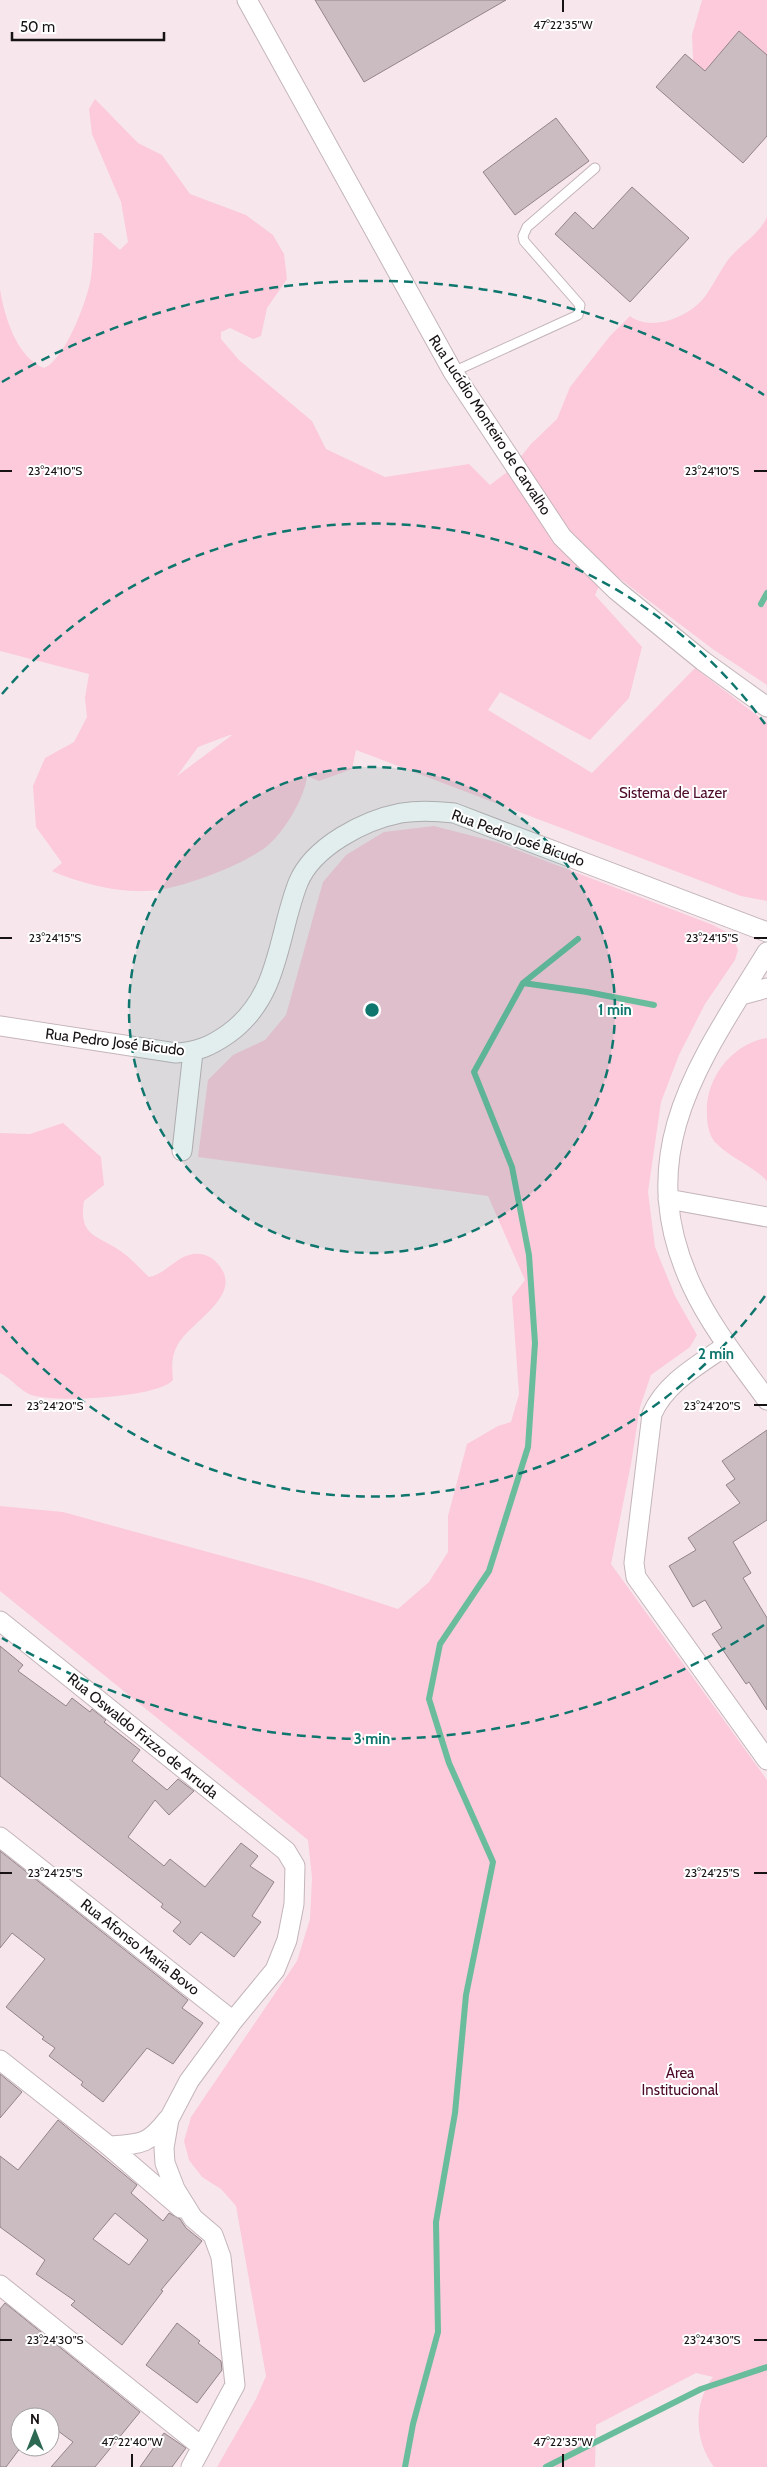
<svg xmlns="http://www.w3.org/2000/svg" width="767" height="2467" viewBox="0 0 767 2467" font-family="Cabin,sans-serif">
  <rect width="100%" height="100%" fill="#f7e7ec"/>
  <!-- green -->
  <path fill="#fccada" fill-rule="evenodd" d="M 702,0 L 767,0 L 767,60 L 694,83 L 692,35 Z
    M 95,99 L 138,143 L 162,155 L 190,194 L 246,215 L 273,235 L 284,254 L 287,279 L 267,308 L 261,336 L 253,339 L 230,328 L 221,332 L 221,339 L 239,360 L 312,421 L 326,449 L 385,477 L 469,464 L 490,485 L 511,469 L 531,444 L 557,419 L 570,387 L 610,336 L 630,316 C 650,331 681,319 697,305 C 710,294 718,273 728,260 C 740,244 758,236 767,217 L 767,685 L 714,650 L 607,569 L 595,595 L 642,647 L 629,698 L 590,740 L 500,692 L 488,710 L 592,773 L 695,668 L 767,723 L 767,901 L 741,896 L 356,750 L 352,769 L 319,781 L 307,776 C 305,798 283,834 266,847 C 241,866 176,891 145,891 C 113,892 80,883 52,871 L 62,863 L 36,827 L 33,786 L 45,758 L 74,742 L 87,717 L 85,698 L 89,674 L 0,651 L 0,289 C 4,316 17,358 44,368 C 65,360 88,299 91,277 C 93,262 93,248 94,233 L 101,233 L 120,250 L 128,242 L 121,202 L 92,134 L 89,109 ZM 230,735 L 232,735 L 177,776 L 198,747 Z
    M 434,826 L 496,842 L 713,925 L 732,935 L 738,950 L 735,960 L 705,1004 L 679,1055 L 661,1102 L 648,1192 L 655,1247 L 675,1296 L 697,1335 L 690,1347 L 651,1375 L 640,1407 L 631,1464 L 611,1564 L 767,1780 L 767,2467 L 714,2467 C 694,2440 693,2404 713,2377 L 696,2373 L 596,2425 L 595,2467 L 217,2467 L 256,2399 L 266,2376 L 236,2206 L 221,2189 L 202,2177 L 189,2160 L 184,2141 L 191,2117 L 297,1961 L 310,1919 L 312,1878 L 308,1840 L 0,1591 L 0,1506 L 63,1512 L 313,1581 L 398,1609 L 429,1582 L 448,1552 L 448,1516 L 467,1444 L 498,1426 L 511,1422 L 519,1394 L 512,1297 L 525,1280 L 488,1196 L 198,1157 L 208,1080 L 233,1055 L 265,1040 L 286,1015 L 323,882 L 346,855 L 384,832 Z
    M 767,1038 L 767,1181 C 753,1166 732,1159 717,1144 C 710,1138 707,1126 707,1116 C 704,1080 731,1044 767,1038 Z
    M 63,1123 L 101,1157 L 104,1185 L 84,1201 C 78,1238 99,1235 122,1252 C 132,1259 140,1269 149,1277 C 166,1274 175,1257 193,1254 C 202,1253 211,1256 217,1263 C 247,1295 190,1321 177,1346 C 171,1357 172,1368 173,1380 C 158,1398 54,1403 31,1395 C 20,1391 11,1378 0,1373 L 0,1133 L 30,1134 Z"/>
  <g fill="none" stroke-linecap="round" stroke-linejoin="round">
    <!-- stream -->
    <path stroke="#69bd9d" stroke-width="6" d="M 761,604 L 767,593
      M 523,983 L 587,992 L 654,1005
      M 405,2467 L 413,2424 L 438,2332 L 436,2222 L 455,2113 L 466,1995 L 493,1862 L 449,1763 L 429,1699 L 440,1644 L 489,1571 L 528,1447 L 535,1343 L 529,1255 L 512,1167 L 474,1072 L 523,983 L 578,939
      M 546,2467 L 701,2389 L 767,2367"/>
  </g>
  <!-- building -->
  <path fill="#cbbcc1" stroke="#938489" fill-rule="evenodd" d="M 315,0 L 506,0 L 364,82 Z
    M 739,31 L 767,55 L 767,136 L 743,163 L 656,87 L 685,54 L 705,71 Z
    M 556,118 L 589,161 L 515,215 L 483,172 Z
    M 632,187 L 689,238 L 630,302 L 555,234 L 575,212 L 593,229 Z
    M 767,1430 L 767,1520 L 733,1542 L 751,1573 L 743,1578 L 767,1618 L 767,1710 L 749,1682 L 746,1684 L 712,1634 L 722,1628 L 705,1600 L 693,1607 L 669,1566 L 696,1550 L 688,1538 L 740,1503 L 726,1485 L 735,1479 L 722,1461 Z
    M 0,1646 L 23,1665 L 18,1671 L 66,1706 L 72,1698 L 90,1712 L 92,1709 L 106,1720 L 104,1722 L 140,1750 L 132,1761 L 167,1790 L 178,1779 L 194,1791 L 169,1815 L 155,1800 L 128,1837 L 164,1866 L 170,1859 L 205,1887 L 241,1843 L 258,1856 L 250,1866 L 274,1882 L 252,1916 L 261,1922 L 234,1957 L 201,1932 L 190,1945 L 173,1931 L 181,1922 L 161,1907 L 163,1904 L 0,1776 Z
    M 0,1851 L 188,2000 L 182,2008 L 203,2023 L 173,2064 L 147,2048 L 103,2102 L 81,2085 L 83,2082 L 49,2056 L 55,2048 L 42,2039 L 44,2037 L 6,2007 L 45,1959 L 12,1933 L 0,1948 Z
    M 0,2074 L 22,2092 L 0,2118 Z
    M 58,2120 L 137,2185 L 131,2193 L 163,2221 L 169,2213 L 180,2219 L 186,2228 L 202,2241 L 161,2290 L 163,2291 L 122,2345 L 71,2305 L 75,2301 L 36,2274 L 45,2260 L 0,2227 L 0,2156 L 18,2170 ZM 115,2213 L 148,2240 L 129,2265 L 93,2239 Z
    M 5,2303 L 140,2412 L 95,2467 L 51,2467 L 73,2442 L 50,2425 L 50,2417 L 20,2417 L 21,2447 L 6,2467 L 0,2467 L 0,2309 Z
    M 177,2323 L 200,2341 L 198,2343 L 221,2361 L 222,2370 L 197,2403 L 146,2365 Z
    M 164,2433 L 186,2448 L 172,2467 L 140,2467 Z"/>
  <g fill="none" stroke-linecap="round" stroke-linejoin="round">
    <defs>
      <path id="service" d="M 453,372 L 578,315 L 580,305 L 524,241 L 523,236 L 527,227 L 595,168"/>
      <path id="minor" d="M 247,0 L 453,372 L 562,537 L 616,590 L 703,661 L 767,707
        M 767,952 C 699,1063 630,1153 692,1286 C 711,1327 741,1364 767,1400
        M 741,995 L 767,988
        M 0,1026 L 176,1053 C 197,1052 211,1046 228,1034 C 280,997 277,937 298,883 C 313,846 365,820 401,813 C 419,810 437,811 454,813 L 767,932
        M 182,1151 L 193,1052
        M 668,1199 L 767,1217
        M 727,1345 C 699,1365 666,1382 652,1414 L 634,1563 L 636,1577 L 767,1760
        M 0,1621 L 286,1851 L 295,1866 L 294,1904 L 287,1940 L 275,1970 L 233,2021 L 189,2081 L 169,2119 L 164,2148 L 165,2163 L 175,2189 L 193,2218 L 213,2235 L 221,2257 L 235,2385 L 191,2467
        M 0,1837 L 233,2021
        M 0,2060 L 109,2146 L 181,2208
        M 109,2146 C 141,2144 148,2145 168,2119
        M 0,2285 L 202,2447"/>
    </defs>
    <!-- service casing -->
    <use href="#service" stroke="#c4b5b9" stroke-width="11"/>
    <!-- minor casing -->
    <use href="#minor" stroke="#c4b5b9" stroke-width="21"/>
    <!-- service -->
    <use href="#service" stroke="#fff" stroke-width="9"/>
    <!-- minor -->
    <use href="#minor" stroke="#fff" stroke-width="19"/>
  </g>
  <!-- ticks -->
  <path fill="none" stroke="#171214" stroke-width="2" d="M 563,0 L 563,12M 0,471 L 12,471M 754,471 L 767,471M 0,938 L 12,938M 754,938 L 767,938M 0,1405 L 12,1405M 754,1405 L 767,1405M 0,1873 L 12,1873M 754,1873 L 767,1873M 0,2340 L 12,2340M 754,2340 L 767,2340M 132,2454 L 132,2467M 563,2454 L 563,2467"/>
  <!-- distance rings -->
  <circle cx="372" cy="1010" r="243" fill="#0f766e" fill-opacity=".12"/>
  <g fill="none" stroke="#0f766e" stroke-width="2.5" stroke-dasharray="9 6">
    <circle cx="372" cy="1010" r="243"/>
    <path d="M765 1296A486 486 0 0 1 2 1326M2 694A486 486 0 0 1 765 724"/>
    <path d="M764 1625A729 729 0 0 1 2 1638M2 382A729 729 0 0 1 764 395"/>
  </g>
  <g text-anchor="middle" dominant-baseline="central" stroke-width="4" stroke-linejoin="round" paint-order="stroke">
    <!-- street labels -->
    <g font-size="15" fill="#171214" stroke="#fff">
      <text transform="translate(490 425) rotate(57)">Rua Lucídio Monteiro de Carvalho</text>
      <text transform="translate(518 838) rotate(20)">Rua Pedro José Bicudo</text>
      <text transform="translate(115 1042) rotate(7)">Rua Pedro José Bicudo</text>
      <text transform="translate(143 1736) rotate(39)">Rua Oswaldo Frizzo de Arruda</text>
      <text transform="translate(140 1947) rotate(38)">Rua Afonso Maria Bovo</text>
    </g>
    <!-- park labels -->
    <g font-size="15" fill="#4d0a2a" stroke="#fff">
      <text x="673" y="793">Sistema de Lazer</text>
      <text x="680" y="2073">Área<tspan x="680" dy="17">Institucional</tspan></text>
    </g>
  </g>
  <g font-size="12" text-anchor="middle" fill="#171214" stroke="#fff" stroke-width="4" stroke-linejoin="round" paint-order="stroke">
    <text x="563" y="29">47°22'35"W</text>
    <text x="55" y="475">23°24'10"S</text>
    <text x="712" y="475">23°24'10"S</text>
    <text x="55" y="942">23°24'15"S</text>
    <text x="712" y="942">23°24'15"S</text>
    <text x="55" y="1410">23°24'20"S</text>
    <text x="712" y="1410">23°24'20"S</text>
    <text x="55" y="1877">23°24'25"S</text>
    <text x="712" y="1877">23°24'25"S</text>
    <text x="55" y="2344">23°24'30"S</text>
    <text x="712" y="2344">23°24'30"S</text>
    <text x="132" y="2446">47°22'40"W</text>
    <text x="563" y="2446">47°22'35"W</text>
  </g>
  <circle cx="372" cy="1010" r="8" fill="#0f766e" stroke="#fff" stroke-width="2.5"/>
  <g font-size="15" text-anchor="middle" font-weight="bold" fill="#0f766e" stroke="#fff" stroke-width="4" stroke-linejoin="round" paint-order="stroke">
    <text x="615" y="1015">1 min</text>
    <text x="716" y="1359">2 min</text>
    <text x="372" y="1744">3 min</text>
  </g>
  <!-- north arrow -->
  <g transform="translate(35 2432)"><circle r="24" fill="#ffffff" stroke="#a2a0a1"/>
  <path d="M0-4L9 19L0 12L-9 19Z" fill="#2c6852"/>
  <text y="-8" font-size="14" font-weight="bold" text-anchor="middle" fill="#171214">N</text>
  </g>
  <!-- scale -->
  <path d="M12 32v8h152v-8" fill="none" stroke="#171214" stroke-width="2.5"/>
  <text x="20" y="32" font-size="15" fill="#171214" stroke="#ffffff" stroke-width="4" paint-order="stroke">50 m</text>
</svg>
